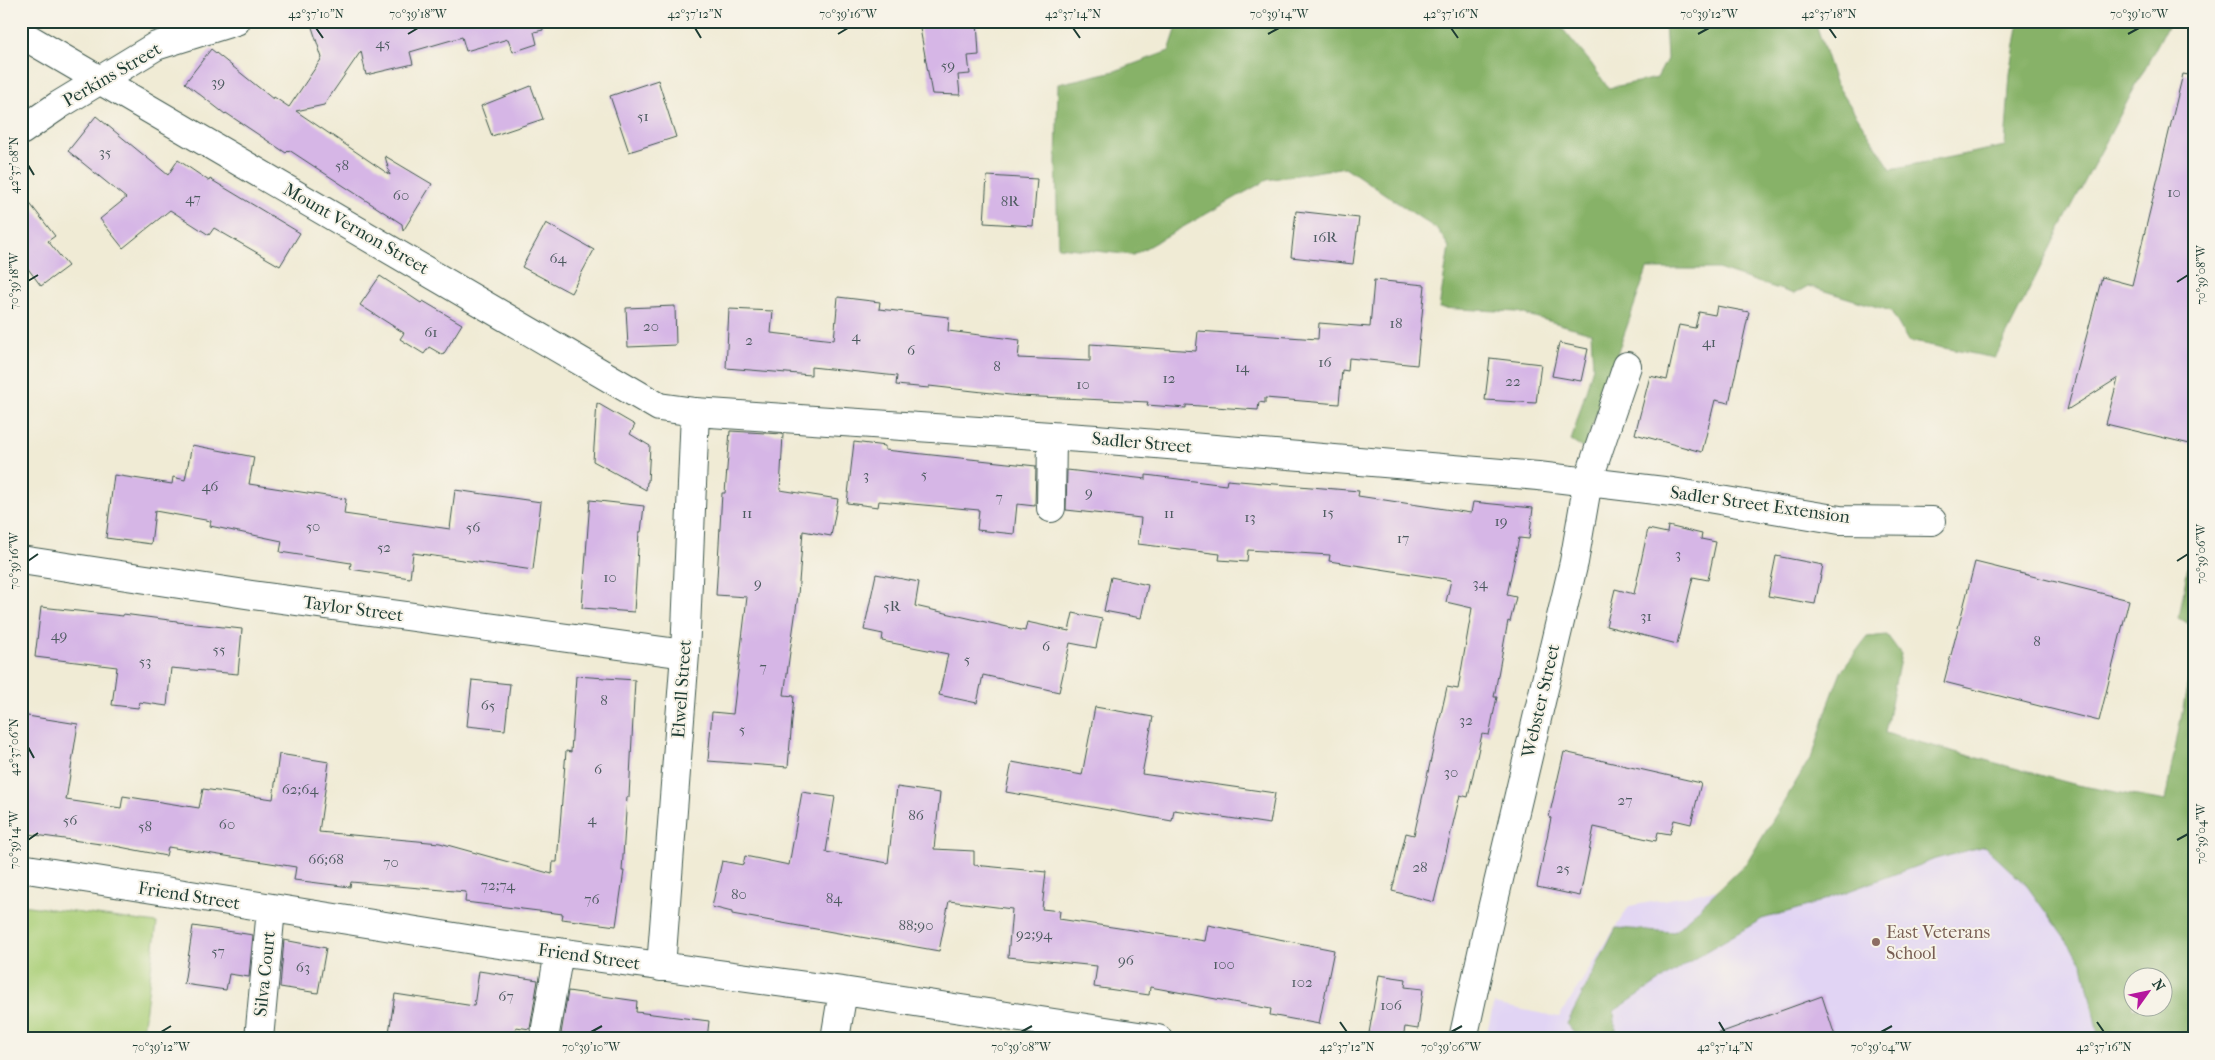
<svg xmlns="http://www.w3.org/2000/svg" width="2215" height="1060" viewBox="0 0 2215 1060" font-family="'IM FELL French Canon',serif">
  <rect width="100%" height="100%" fill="#f7f3e8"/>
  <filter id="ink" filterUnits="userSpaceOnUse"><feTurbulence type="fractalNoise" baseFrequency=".02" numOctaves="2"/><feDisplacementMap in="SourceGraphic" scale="10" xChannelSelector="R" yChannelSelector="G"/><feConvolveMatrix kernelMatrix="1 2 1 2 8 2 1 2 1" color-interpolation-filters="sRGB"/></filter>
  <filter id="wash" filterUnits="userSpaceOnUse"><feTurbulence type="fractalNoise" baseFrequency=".0096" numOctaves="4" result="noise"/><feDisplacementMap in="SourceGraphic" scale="20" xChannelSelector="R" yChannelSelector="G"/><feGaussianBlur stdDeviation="1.12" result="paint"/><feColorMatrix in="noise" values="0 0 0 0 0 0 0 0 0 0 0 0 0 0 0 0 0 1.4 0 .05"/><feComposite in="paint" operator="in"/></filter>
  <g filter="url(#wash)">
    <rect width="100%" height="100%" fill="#f0ebd5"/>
    <!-- built -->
    <path fill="#e1d4f4" d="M 1801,783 L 2156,893 L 2132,978 L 2132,1008 L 2128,1039 L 1485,1039 L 1494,1004 L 1559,1017 L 1629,906 L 1752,884 Z"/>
    <!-- green -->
    <path fill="#aacf78" stroke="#648656" d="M 21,905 L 157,923 L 142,1039 L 21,1039 Z"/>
    <!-- forest -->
    <path fill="#87b268" stroke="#53784e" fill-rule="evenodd" d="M 1179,21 L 1556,21 L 1591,63 L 1608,88 L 1657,78 L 1667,59 L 1665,21 L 1815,21 L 1835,82 L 1891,169 L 2005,146 L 2010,74 L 2019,21 L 2170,21 L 2056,236 L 1995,358 L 1908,341 L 1891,311 L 1808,286 L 1794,294 L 1718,269 L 1647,269 L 1584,449 L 1571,441 L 1593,367 L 1591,333 L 1517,312 L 1439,308 L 1449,247 L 1438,230 L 1345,167 L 1267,180 L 1133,255 L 1058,247 L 1056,162 L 1058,84 L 1115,71 L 1169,51 Z
      M 2194,532 L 2194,627 L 2179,618 Z
      M 1887,635 L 1901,654 L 1885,733 L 2077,785 L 2165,801 L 2194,651 L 2194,1039 L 2099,1039 L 2083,964 L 2027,886 L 1984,846 L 1933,860 L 1808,906 L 1762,919 L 1703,953 L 1614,1011 L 1616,1031 L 1604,1039 L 1580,1039 L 1567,1024 L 1616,928 L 1674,932 L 1748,861 L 1814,752 L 1828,706 L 1841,672 L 1867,637 ZM 2132,978 L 2162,978 L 2162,1008 L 2132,1008 Z"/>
    <g id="blocks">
      <!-- building -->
      <path fill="#d6b6e6" d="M 310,21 L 542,21 L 543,30 L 534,32 L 537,44 L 513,52 L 508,39 L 466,51 L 462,37 L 410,52 L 413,64 L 366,75 L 361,51 L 324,105 L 296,111 L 390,175 L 385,156 L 432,184 L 403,231 L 402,224 L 289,150 L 286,153 L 226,113 L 225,114 L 185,83 L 211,49 L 273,99 L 274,97 L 289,107 L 322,58 Z
        M 938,21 L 977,21 L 979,55 L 968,56 L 970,74 L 958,75 L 960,95 L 932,94 L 919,23 Z
        M 2183,74 L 2194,76 L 2194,445 L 2106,424 L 2118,378 L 2067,410 L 2102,277 L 2132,285 Z
        M 658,80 L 676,137 L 629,152 L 610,96 Z
        M 531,86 L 543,119 L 492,136 L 481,106 Z
        M 96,116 L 168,175 L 178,160 L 209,181 L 210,179 L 300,233 L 280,266 L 214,228 L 209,235 L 170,210 L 123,248 L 100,219 L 126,198 L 68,151 Z
        M 987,176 L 1037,179 L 1033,226 L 984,223 Z
        M 21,192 L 55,236 L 48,241 L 68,266 L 41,286 L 23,262 L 21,263 Z
        M 1296,211 L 1359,218 L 1353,264 L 1291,257 Z
        M 546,223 L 594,250 L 571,293 L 522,267 Z
        M 380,276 L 421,303 L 423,301 L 462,324 L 443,355 L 429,347 L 424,354 L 400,339 L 404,333 L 360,305 Z
        M 1374,280 L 1425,285 L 1417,365 L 1349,358 L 1348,371 L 1342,370 L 1339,404 L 1265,398 L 1265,403 L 1259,402 L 1258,410 L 1186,405 L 1186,408 L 1147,405 L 1148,402 L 1019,396 L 929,386 L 929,388 L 896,385 L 897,376 L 811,367 L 811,375 L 726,368 L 729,309 L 773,311 L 771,333 L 834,340 L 838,297 L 880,302 L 879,309 L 949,317 L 948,331 L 1020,340 L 1018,358 L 1090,361 L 1090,344 L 1196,351 L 1198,331 L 1318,339 L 1319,323 L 1370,327 Z
        M 675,306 L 676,345 L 628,347 L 626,308 Z
        M 1717,306 L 1749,312 L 1729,403 L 1715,400 L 1702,452 L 1635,434 L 1650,376 L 1667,380 L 1679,325 L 1695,328 L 1699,312 L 1715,315 Z
        M 1559,343 L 1588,349 L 1581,381 L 1552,376 Z
        M 1490,358 L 1541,364 L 1536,403 L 1485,400 Z
        M 597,403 L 635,425 L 630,434 L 650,446 L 648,482 L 647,482 L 646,490 L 593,461 Z
        M 730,431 L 783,434 L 780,490 L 838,499 L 831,536 L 803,531 L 798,595 L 784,695 L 794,696 L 788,767 L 708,761 L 712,712 L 733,714 L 747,597 L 716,595 L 722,493 L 725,493 Z
        M 854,442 L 885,446 L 885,450 L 1036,466 L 1035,506 L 1017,504 L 1014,534 L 977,530 L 979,510 L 879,501 L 878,507 L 847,503 Z
        M 192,445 L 254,457 L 249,484 L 346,499 L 344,514 L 450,529 L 455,490 L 541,502 L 533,570 L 413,553 L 410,578 L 350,569 L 351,563 L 280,552 L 282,541 L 210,526 L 211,521 L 155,511 L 151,544 L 106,538 L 114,475 L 172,484 L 173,477 L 185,480 Z
        M 1067,470 L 1146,479 L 1146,475 L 1226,485 L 1227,480 L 1359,491 L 1358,496 L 1471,513 L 1473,502 L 1533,508 L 1529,539 L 1519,538 L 1507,595 L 1516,597 L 1510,622 L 1508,621 L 1494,697 L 1497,697 L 1489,735 L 1482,734 L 1468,797 L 1460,795 L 1434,902 L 1392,891 L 1406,833 L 1414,835 L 1447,687 L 1458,689 L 1472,608 L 1446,602 L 1451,580 L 1329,561 L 1330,555 L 1248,550 L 1247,562 L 1219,560 L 1220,554 L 1138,544 L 1141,518 L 1066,510 Z
        M 590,500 L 644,506 L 641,532 L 639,532 L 634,612 L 582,608 Z
        M 1668,526 L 1702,534 L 1701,539 L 1716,542 L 1708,580 L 1693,577 L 1677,644 L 1606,626 L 1615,589 L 1634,594 L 1648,529 L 1667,533 Z
        M 1776,556 L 1823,565 L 1815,604 L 1768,596 Z
        M 1975,562 L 2129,600 L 2099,721 L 1944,682 Z
        M 876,574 L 919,582 L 915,606 L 1025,631 L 1027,622 L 1069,631 L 1073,613 L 1102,619 L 1096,648 L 1070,643 L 1059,692 L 983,675 L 977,703 L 939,695 L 948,654 L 882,641 L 883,634 L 864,630 Z
        M 1111,577 L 1148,585 L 1141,618 L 1104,611 Z
        M 41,607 L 123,616 L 123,614 L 177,621 L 177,622 L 242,629 L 238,674 L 171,668 L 167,706 L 139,702 L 138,708 L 112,705 L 117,667 L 35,657 Z
        M 576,676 L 635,680 L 629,797 L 627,797 L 622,871 L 624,871 L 616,926 L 562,919 L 563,914 L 465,902 L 466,892 L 351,882 L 350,887 L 294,880 L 296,867 L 168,847 L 166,856 L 115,846 L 21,833 L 21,715 L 78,724 L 66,800 L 121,808 L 123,796 L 199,808 L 203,789 L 273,799 L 279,754 L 329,762 L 319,832 L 440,843 L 552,874 L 553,862 L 557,862 L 566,751 L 571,752 Z
        M 472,680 L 510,684 L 505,730 L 467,726 Z
        M 1095,707 L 1153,717 L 1142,774 L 1275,793 L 1270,824 L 1174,810 L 1172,821 L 1006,792 L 1012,762 L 1082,775 Z
        M 1564,752 L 1701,783 L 1691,824 L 1674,820 L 1670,834 L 1658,832 L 1656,841 L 1594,827 L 1580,896 L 1537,887 L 1551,818 L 1549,817 Z
        M 897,787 L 940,793 L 934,849 L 974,851 L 974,865 L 1046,872 L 1042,909 L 1060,911 L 1059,919 L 1205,941 L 1208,925 L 1334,950 L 1319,1024 L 1270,1015 L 1271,1009 L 1150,987 L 1149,995 L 1094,987 L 1097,966 L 1008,957 L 1012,909 L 949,901 L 939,951 L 732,914 L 732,912 L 712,907 L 722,861 L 743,865 L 745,856 L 789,865 L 802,792 L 835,797 L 826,852 L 888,863 Z
        M 193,926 L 253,935 L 249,977 L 229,974 L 226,990 L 184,984 Z
        M 284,940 L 326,948 L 318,993 L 280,987 Z
        M 479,971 L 538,980 L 530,1029 L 516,1027 L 514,1039 L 388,1039 L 395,994 L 474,1006 Z
        M 1379,975 L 1406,979 L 1405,987 L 1423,989 L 1418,1029 L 1405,1027 L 1403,1038 L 1369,1033 Z
        M 568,991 L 637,1001 L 636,1012 L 709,1021 L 707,1039 L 573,1039 L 574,1036 L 561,1034 Z
        M 1822,996 L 1836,1039 L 1715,1039 L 1714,1035 Z"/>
    </g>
  </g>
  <g filter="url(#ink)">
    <use href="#blocks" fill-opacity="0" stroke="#3e574c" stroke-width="1"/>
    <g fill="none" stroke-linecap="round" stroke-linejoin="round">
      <defs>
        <path id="minor" d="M 21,34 L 659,407 L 695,412 L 1096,439 L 1538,476 L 1672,492 L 1840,520 L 1932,521
          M 21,131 L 59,105 L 156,46 L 236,21
          M 1051,508 L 1052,437
          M 21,560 L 252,595 L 685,654
          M 21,868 L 492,943 L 843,991 L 1158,1039
          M 661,967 L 685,654 L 695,412
          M 259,1039 L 271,909
          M 544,1039 L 559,952
          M 835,1039 L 843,991
          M 1463,1039 L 1487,930 L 1574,562 L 1588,481 L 1627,366"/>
      </defs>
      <!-- minor casing -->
      <use href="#minor" stroke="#3e574c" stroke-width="30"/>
      <!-- minor -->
      <use href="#minor" stroke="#fff" stroke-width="28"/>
    </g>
  </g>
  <!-- ticks -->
  <path fill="none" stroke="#1f3d34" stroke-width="2" d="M 316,28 L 323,38M 695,28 L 701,38M 1073,28 L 1080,38M 1451,28 L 1458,38M 1829,28 L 1836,38M 408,34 L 418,28M 838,34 L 848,28M 1268,34 L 1279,28M 1698,34 L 1709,28M 2128,34 L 2139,28M 28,165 L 34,175M 28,281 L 38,275M 2177,282 L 2188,275M 28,561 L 38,554M 2177,561 L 2188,554M 28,747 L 34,758M 28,840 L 38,833M 2177,840 L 2188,834M 1340,1022 L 1347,1032M 1719,1022 L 1725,1032M 2097,1022 L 2104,1032M 161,1032 L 171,1026M 591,1032 L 602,1026M 1021,1032 L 1032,1026M 1451,1032 L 1462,1026M 1881,1032 L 1892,1026"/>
  <!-- markers -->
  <circle fill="#8d6e63" stroke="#f7f3e8" stroke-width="2" cx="1876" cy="942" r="5"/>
  <g text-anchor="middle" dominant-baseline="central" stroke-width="4" stroke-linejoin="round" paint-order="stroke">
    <!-- number labels -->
    <g font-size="15" fill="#4d5b60">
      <text x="383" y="43">45</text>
      <text x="948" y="65">59</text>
      <text x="218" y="82">39</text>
      <text x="643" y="116">51</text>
      <text x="105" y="152">35</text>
      <text x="342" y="165">58</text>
      <text x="2174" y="192">10</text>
      <text x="401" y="195">60</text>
      <text x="193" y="198">47</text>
      <text x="1010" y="201">8R</text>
      <text x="1325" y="237">16R</text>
      <text x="558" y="258">64</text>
      <text x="1396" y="323">18</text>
      <text x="651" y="326">20</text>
      <text x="431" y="332">61</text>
      <text x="856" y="336">4</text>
      <text x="749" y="340">2</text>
      <text x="1709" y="342">41</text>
      <text x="911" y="350">6</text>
      <text x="1325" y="362">16</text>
      <text x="997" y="366">8</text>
      <text x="1242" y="367">14</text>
      <text x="1169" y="378">12</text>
      <text x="1513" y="381">22</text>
      <text x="1083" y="384">10</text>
      <text x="924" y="474">5</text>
      <text x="866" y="475">3</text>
      <text x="210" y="486">46</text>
      <text x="1089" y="492">9</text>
      <text x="999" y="497">7</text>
      <text x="1328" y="512">15</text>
      <text x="747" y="513">11</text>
      <text x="1169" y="513">11</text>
      <text x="1250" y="517">13</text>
      <text x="1501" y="521">19</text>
      <text x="313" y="526">50</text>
      <text x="473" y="527">56</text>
      <text x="1403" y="538">17</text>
      <text x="384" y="547">52</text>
      <text x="1678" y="554">3</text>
      <text x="610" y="577">10</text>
      <text x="758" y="583">9</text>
      <text x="1480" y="583">34</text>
      <text x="892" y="606">5R</text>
      <text x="1646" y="616">31</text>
      <text x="59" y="635">49</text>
      <text x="2037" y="641">8</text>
      <text x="1046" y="646">6</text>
      <text x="219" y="649">55</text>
      <text x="967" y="659">5</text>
      <text x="145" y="661">53</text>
      <text x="763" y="667">7</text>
      <text x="604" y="700">8</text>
      <text x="488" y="705">65</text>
      <text x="1466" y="720">32</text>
      <text x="742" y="729">5</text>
      <text x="598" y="769">6</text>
      <text x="1451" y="772">30</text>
      <text x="300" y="789">62;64</text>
      <text x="1625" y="800">27</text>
      <text x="916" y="815">86</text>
      <text x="592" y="819">4</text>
      <text x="70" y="820">56</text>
      <text x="227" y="824">60</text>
      <text x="145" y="826">58</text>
      <text x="326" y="859">66;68</text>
      <text x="391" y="862">70</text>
      <text x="1420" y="867">28</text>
      <text x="1563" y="868">25</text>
      <text x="498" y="885">72;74</text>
      <text x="739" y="894">80</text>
      <text x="834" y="898">84</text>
      <text x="592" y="899">76</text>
      <text x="916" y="925">88;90</text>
      <text x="1034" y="934">92;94</text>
      <text x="218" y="951">57</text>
      <text x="1126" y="960">96</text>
      <text x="1224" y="964">100</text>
      <text x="303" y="967">63</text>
      <text x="1302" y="982">102</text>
      <text x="506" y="996">67</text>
      <text x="1391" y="1005">106</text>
    </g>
    <!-- street labels -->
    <g font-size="18" fill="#1f3d34" stroke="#f7f3e8">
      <text transform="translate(112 75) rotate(-30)">Perkins Street</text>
      <text transform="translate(356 229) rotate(30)">Mount Vernon Street</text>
      <text transform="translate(1142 443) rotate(5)">Sadler Street</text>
      <text transform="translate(1760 505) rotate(8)">Sadler Street Extension</text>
      <text transform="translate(353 609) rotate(8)">Taylor Street</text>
      <text transform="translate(682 689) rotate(-86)">Elwell Street</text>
      <text transform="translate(1541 701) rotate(-77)">Webster Street</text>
      <text transform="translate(189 896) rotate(9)">Friend Street</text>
      <text transform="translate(589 957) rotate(8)">Friend Street</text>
      <text transform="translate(265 974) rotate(-84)">Silva Court</text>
    </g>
    <!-- education labels -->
    <g font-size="18" fill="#785e54" stroke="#f7f3e8" text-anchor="start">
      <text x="1886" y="932">East Veterans<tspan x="1886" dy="21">School</tspan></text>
    </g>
  </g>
  <!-- margin -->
  <rect width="2215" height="1060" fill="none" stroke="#f7f3e8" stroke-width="55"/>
  <!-- north arrow -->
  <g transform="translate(2148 992) rotate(57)"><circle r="24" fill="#f7f3e8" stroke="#a1aaa0"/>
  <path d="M0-4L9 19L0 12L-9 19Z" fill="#b5179e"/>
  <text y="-8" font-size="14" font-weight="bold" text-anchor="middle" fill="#1f3d34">N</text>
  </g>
  <rect x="28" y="28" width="2160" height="1004" fill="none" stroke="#1f3d34" stroke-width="2"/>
  <g font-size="12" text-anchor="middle" fill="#1f3d34">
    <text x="316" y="18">42°37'10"N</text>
    <text x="418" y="18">70°39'18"W</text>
    <text x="695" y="18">42°37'12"N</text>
    <text x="848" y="18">70°39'16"W</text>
    <text x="1073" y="18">42°37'14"N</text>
    <text x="1279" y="18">70°39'14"W</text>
    <text x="1451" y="18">42°37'16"N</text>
    <text x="1709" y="18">70°39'12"W</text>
    <text x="1829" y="18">42°37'18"N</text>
    <text x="2139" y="18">70°39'10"W</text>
    <text transform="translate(14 165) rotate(-90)" y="4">42°37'08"N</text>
    <text transform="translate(2201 275) rotate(-90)" y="4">70°39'08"W</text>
    <text transform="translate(14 281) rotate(-90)" y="4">70°39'18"W</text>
    <text transform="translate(2201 554) rotate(-90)" y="4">70°39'06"W</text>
    <text transform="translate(14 561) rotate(-90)" y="4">70°39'16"W</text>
    <text transform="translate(14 747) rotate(-90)" y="4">42°37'06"N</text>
    <text transform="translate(2201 834) rotate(-90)" y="4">70°39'04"W</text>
    <text transform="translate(14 840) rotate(-90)" y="4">70°39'14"W</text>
    <text x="161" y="1051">70°39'12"W</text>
    <text x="591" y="1051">70°39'10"W</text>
    <text x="1021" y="1051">70°39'08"W</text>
    <text x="1347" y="1051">42°37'12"N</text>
    <text x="1451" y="1051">70°39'06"W</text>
    <text x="1725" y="1051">42°37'14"N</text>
    <text x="1881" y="1051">70°39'04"W</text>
    <text x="2104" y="1051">42°37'16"N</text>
  </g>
</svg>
